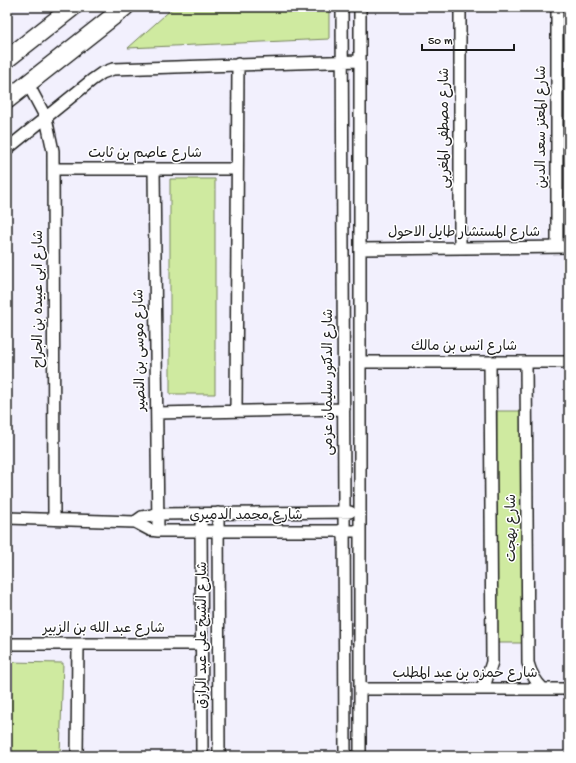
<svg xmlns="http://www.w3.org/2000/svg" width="576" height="763" viewBox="0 0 576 763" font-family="'Gochi Hand','Playpen Sans Arabic',sans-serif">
  <rect width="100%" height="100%" fill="#f2f0fd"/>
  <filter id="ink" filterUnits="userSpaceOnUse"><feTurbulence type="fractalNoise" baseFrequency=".025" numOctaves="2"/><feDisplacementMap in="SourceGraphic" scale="8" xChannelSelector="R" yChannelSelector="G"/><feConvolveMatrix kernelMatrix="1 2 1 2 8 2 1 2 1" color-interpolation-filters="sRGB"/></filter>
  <g filter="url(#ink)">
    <!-- green -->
    <path fill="#cfeaa0" stroke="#76835e" d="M 174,7 L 329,7 L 329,39 L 128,48 Z
      M 170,179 L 215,179 L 215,394 L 170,394 Z
      M 497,411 L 525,411 L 522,643 L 494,643 Z
      M 7,662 L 63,663 L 60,756 L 7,756 Z"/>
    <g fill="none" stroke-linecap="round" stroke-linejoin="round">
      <defs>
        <path id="minor" d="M 342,7 L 345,756
          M 360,7 L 360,756
          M 460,7 L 460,248
          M 28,84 L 46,118 L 53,151 L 54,519
          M 7,149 L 92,80 L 102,73 L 113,69 L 360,61
          M 53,169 L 237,169
          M 154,169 L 158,531
          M 557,247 L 557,7
          M 360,249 L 569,247
          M 360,362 L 569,362
          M 526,362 L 528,663 C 531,674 535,681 543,689
          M 236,411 L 238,64
          M 157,413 L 344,409
          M 218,513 L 219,756
          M 201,514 L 202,756
          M 7,518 L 135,522 L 150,530 L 158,531 L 360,531
          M 135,522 L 142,517 L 158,514 L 350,512
          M 7,644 L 202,644
          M 360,689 L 569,689
          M 480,689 L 486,681 L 492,662 L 490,362
          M 77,756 L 78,644"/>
        <path id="primary" d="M 7,59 L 73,7
          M 7,100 L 125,7"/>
      </defs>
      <!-- minor casing -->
      <use href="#minor" stroke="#1c1c1c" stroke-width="14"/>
      <!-- primary casing -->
      <use href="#primary" stroke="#1c1c1c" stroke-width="20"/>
      <!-- minor -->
      <use href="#minor" stroke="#fff" stroke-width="11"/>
      <!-- primary -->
      <use href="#primary" stroke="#fff" stroke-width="17"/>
    </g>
  </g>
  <g text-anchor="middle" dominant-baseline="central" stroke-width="3" stroke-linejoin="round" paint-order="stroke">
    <!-- street labels -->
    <g font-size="14" fill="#1c1c1c" stroke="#fff">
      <text transform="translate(542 127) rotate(-90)">شارع المعتز سعد الدين</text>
      <text transform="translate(445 128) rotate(-90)">شارع مصطفى المغربى</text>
      <text x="145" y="154">شارع عاصم بن ثابت</text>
      <text x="464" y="233">شارع المستشار طايل الاحول</text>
      <text transform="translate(39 299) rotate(-90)">شارع ابى عبيده بن الجراح</text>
      <text x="464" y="347">شارع انس بن مالك</text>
      <text transform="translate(141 350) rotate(-91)">شارع موسى بن النصير</text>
      <text transform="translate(329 382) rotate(-90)">شارع الدكتور سليمان عزمى</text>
      <text x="246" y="516">شارع محمد الدميرى</text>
      <text transform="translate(512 528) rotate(-90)">شارع بهجت</text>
      <text x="104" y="629">شارع عبد الله بن الزبير</text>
      <text transform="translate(203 635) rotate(-90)">شارع الشيخ على عبد الرازق</text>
      <text x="465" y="674">شارع حمزه بن عبد المطلب</text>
    </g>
  </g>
  <!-- margin -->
  <rect width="576" height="763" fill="none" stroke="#fff" stroke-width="24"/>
  <rect x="12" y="12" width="552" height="739" fill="none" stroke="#1c1c1c" stroke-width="1.5" filter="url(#ink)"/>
  <!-- scale -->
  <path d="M422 44v6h92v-6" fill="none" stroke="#1c1c1c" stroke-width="2"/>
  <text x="428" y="44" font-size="12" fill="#1c1c1c" stroke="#ffffff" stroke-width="3" paint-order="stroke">50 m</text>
</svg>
